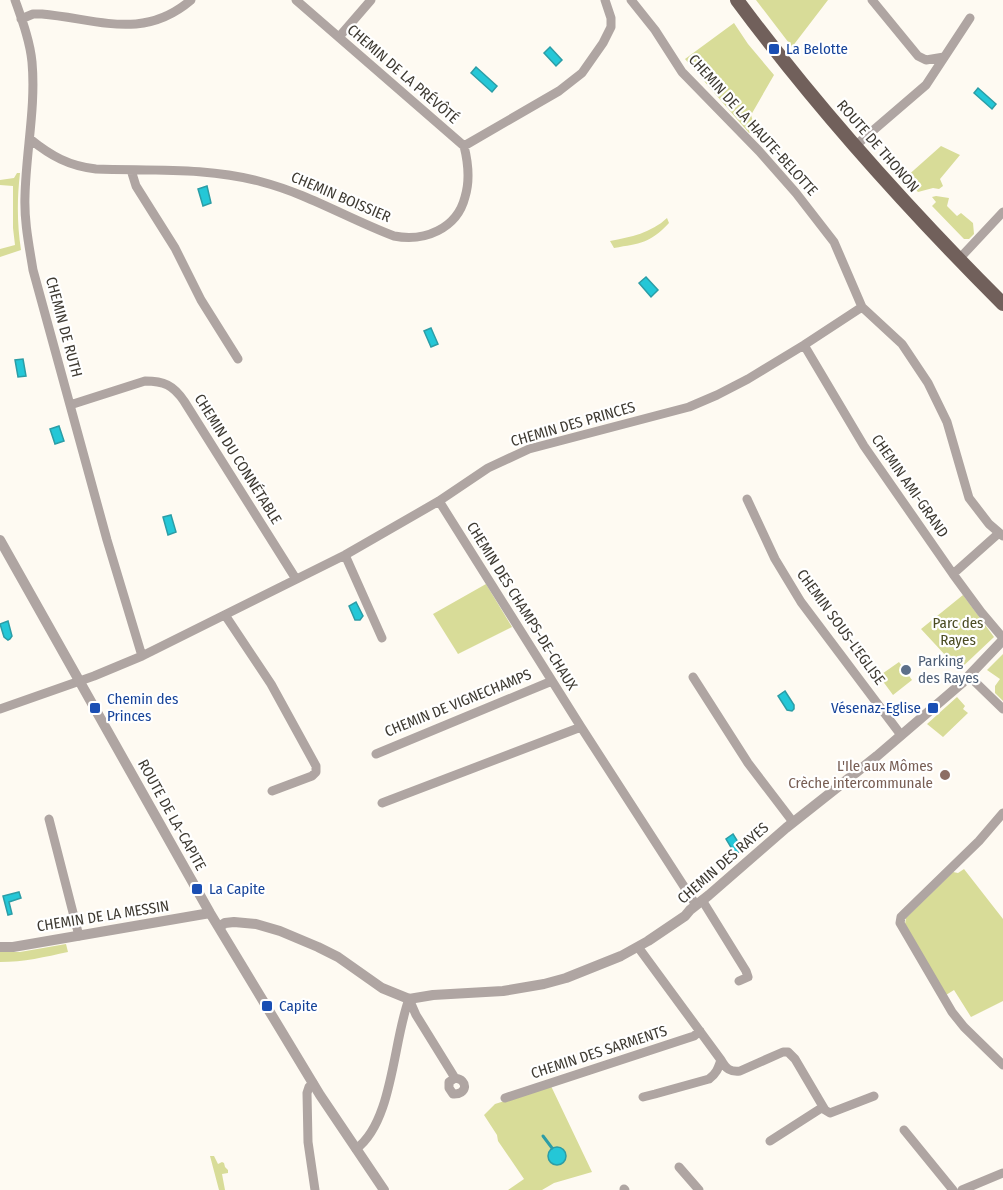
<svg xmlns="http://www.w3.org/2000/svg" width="1003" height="1190" viewBox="0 0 1003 1190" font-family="'Fira Sans Condensed',sans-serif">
  <rect width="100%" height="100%" fill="#fefaf2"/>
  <!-- green -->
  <path fill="#d8dc98" d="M 756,0 L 828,0 L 792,47 Z
    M 734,23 L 748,44 L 774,75 L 751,115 L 755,128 L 749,133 L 685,59 Z
    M 941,146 L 960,155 L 940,179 L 943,186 L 939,189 L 933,188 L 918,192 L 905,178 Z
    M 17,173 L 20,173 C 17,199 17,224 21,250 L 0,257 L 0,249 L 15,245 L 13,228 L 13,186 L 0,185 L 0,180 L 14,178 Z
    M 936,196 L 949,198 L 947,206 L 957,216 L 961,213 L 973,223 L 974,234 L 969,239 L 964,239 L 932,206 L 936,202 L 932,197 Z
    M 667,218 L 669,223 C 649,244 641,243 614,248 L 610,241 C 631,237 651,233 667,218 Z
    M 486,584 L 512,627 L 458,654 L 433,614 Z
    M 963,595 L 994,637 L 959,670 L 921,629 Z
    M 1003,654 L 1003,701 L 995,693 L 995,686 L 1000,679 L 987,670 Z
    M 899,662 L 912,680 L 893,695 L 879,676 Z
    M 957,697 L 965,706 L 963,709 L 968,713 L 943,737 L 927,724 Z
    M 964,869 L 1003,919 L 1003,1001 L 971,1017 L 954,990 L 946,995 L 905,924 L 906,918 L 953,872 L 958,873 Z
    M 66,944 L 68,952 C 45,957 24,962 0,962 L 0,952 L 20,952 Z
    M 551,1086 L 592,1172 L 554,1183 L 542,1190 L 508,1190 L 524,1179 L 498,1141 L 497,1135 L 484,1115 L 495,1104 Z
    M 210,1156 L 214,1156 L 218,1164 L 222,1162 L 224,1163 L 225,1167 L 228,1170 L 228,1173 L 222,1174 L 225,1190 L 219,1190 Z"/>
  <!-- water -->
  <path fill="#24c7d7" stroke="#2c9da6" stroke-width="1.5" d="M 550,47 L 562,60 L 556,66 L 544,53 Z
    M 476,67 L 497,86 L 492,92 L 471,73 Z
    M 978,88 L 996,104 L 992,109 L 974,93 Z
    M 207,186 L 211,203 L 203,206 L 198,189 Z
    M 646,277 L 658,290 L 651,297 L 639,283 Z
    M 431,328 L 438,344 L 431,347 L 424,331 Z
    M 23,359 L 26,376 L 18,377 L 15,360 Z
    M 59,426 L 64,441 L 55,444 L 50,429 Z
    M 171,515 L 176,532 L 168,535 L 163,517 Z
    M 356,602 L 363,616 L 360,620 L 355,620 L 349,606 Z
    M 8,621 L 12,636 L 10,639 L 8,640 L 4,637 L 0,624 Z
    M 785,691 L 794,705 L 794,709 L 792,711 L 787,710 L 778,696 Z
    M 733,834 L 743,850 L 735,854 L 726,839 Z
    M 19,892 L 21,898 L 9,902 L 12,914 L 8,915 L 3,896 Z
    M548 1156a9 9 0 1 1 18 0a9 9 0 1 1-18 0Z"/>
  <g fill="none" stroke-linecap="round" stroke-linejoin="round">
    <!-- stream -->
    <path stroke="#2c9da6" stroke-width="3" d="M 543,1136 L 552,1148"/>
    <!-- minor -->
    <path stroke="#afa5a2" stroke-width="9" d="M 15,0 C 22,20 30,41 32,62 C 36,107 26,151 25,196 C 24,221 29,245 33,270 L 107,540 L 142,656
      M 296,0 L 464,146
      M 631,0 L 655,30 L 682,72 L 759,151 L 796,193 L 834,242 L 862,307 L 902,344 L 928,383 L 947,422 L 969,498 L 989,524 L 1003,536
      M 872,0 L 918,56 L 926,60 L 944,57
      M 21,19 L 33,14 L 42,14 C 98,19 143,41 191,0
      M 339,37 L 371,0
      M 30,139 C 51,156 69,166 96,169 C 151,171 208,167 262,182 C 308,194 349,219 394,236 C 424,242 457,229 465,197 C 470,181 468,162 464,146 L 559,91 L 582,73 L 603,43 L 611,27 L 611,18 L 605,0
      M 855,146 L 926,85 L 970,18
      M 131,170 L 136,186 L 175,248 L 201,300 L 238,359
      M 959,259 L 1003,212
      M 804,345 L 864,446 L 953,574 L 981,612 L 1003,638
      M 70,405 L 145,381 C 164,381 173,385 184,401 L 296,579
      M 747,499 L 775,559 L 801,602 L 901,735
      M 439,501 L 581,727 L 696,905
      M 345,555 L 382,638
      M 953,574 L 999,533
      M 225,615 L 271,684 L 316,766 L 316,772 L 312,776 L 272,791
      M 969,676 L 1003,709
      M 693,677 L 748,763 L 793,822
      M 0,709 L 94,676 L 142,656 L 345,555 L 439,501 L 488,468 L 529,449 L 689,407 L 717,395 L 748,379 L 804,345 L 862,307
      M 376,754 L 552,681
      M 382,803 L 581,727
      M 1003,813 L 979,841 L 905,913 L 901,917 L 900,923 L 952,1012 L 964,1027 L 1003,1065
      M 49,819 L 79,936
      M 702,900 L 746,971 L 748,977 L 739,981
      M 638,947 L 721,1060
      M 409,999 L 416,1015 L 455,1078 C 469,1080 467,1095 453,1094 L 449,1088 L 449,1082 L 455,1078
      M 313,1083 L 309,1087 L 307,1093 L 308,1142 L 315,1190
      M 643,1097 L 655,1094 L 709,1079 C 716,1074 718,1069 721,1060 C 726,1069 730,1072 740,1071 L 783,1052 L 788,1052 L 795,1059 L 825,1110 L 830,1113 L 874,1096
      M 505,1098 L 694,1036 L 700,1031
      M 904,1130 L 953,1190
      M 770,1141 L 823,1107
      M 356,1149 C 393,1122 393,1041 409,999
      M 679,1167 L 699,1190
      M 624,1189 L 625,1190
      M 962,1190 L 1003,1173"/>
    <!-- tertiary -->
    <path stroke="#afa5a2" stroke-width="10" d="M 0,540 L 210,913 L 320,1095 L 384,1190
      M 219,927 L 225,923 L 234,922 L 256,924 L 280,931 L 318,947 L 338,957 L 382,988 L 409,999 L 433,995 L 503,991 L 544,984 L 566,978 L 621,956 L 648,941 L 685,916 L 690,910 L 709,895 L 786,828 L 877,756 L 962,683 L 1003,640
      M 0,947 L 13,947 L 210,913"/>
    <!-- primary -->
    <path stroke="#71605b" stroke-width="14" d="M 737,0 C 817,108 908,209 1003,304"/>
  </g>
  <!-- markers -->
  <g fill="#1a4fb4" stroke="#fff" stroke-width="2">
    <rect x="768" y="43" width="12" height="12" rx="3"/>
    <rect x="89" y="702" width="12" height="12" rx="3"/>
    <rect x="927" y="702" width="12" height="12" rx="3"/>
    <rect x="191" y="883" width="12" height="12" rx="3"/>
    <rect x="261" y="1000" width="12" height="12" rx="3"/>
  </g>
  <circle fill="#5c6f8a" stroke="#fff" stroke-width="2" cx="906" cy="670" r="6"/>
  <circle fill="#8d6e63" stroke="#fff" stroke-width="2" cx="945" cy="775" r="6"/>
  <g text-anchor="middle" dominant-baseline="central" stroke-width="4.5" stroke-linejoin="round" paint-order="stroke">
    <!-- transit labels -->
    <g font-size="15" fill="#164399" stroke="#fff" text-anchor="start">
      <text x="786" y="49">La Belotte</text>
      <text x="107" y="699">Chemin des<tspan x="107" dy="17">Princes</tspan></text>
      <text x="921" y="708" text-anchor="end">Vésenaz-Eglise</text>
      <text x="209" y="889">La Capite</text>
      <text x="279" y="1006">Capite</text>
    </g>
    <!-- street labels -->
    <g font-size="15" fill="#3e3a32" stroke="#fff">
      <text transform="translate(403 74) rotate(41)">CHEMIN DE LA PRÉVÔTÉ</text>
      <text transform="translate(753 125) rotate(48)">CHEMIN DE LA HAUTE-BELOTTE</text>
      <text transform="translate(878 146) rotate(49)">ROUTE DE THONON</text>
      <text transform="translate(341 197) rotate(23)">CHEMIN BOISSIER</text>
      <text transform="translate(64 327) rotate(75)">CHEMIN DE RUTH</text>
      <text transform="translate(573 424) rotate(-16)">CHEMIN DES PRINCES</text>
      <text transform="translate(238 459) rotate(58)">CHEMIN DU CONNÉTABLE</text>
      <text transform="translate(910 486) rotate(55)">CHEMIN AMI-GRAND</text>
      <text transform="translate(522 606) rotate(58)">CHEMIN DES CHAMPS-DE-CHAUX</text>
      <text transform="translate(841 627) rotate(54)">CHEMIN SOUS-L'EGLISE</text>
      <text transform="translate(458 703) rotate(-22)">CHEMIN DE VIGNECHAMPS</text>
      <text transform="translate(172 815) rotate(61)">ROUTE DE LA-CAPITE</text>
      <text transform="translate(723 863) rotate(-41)">CHEMIN DES RAYES</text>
      <text transform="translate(103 916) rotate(-9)">CHEMIN DE LA MESSIN</text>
      <text transform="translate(599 1052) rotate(-18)">CHEMIN DES SARMENTS</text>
    </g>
    <!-- park labels -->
    <g font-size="15" fill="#4b4c23" stroke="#fff">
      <text x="958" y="623">Parc des<tspan x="958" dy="17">Rayes</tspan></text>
    </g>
    <!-- service labels -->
    <g font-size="15" fill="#4e5e75" stroke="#fff" text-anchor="start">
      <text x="918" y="661">Parking<tspan x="918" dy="17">des Rayes</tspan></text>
    </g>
    <!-- education labels -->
    <g font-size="15" fill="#785e54" stroke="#fff" text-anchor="end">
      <text x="933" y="766">L'Ile aux Mômes<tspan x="933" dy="17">Crèche intercommunale</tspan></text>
    </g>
  </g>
</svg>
